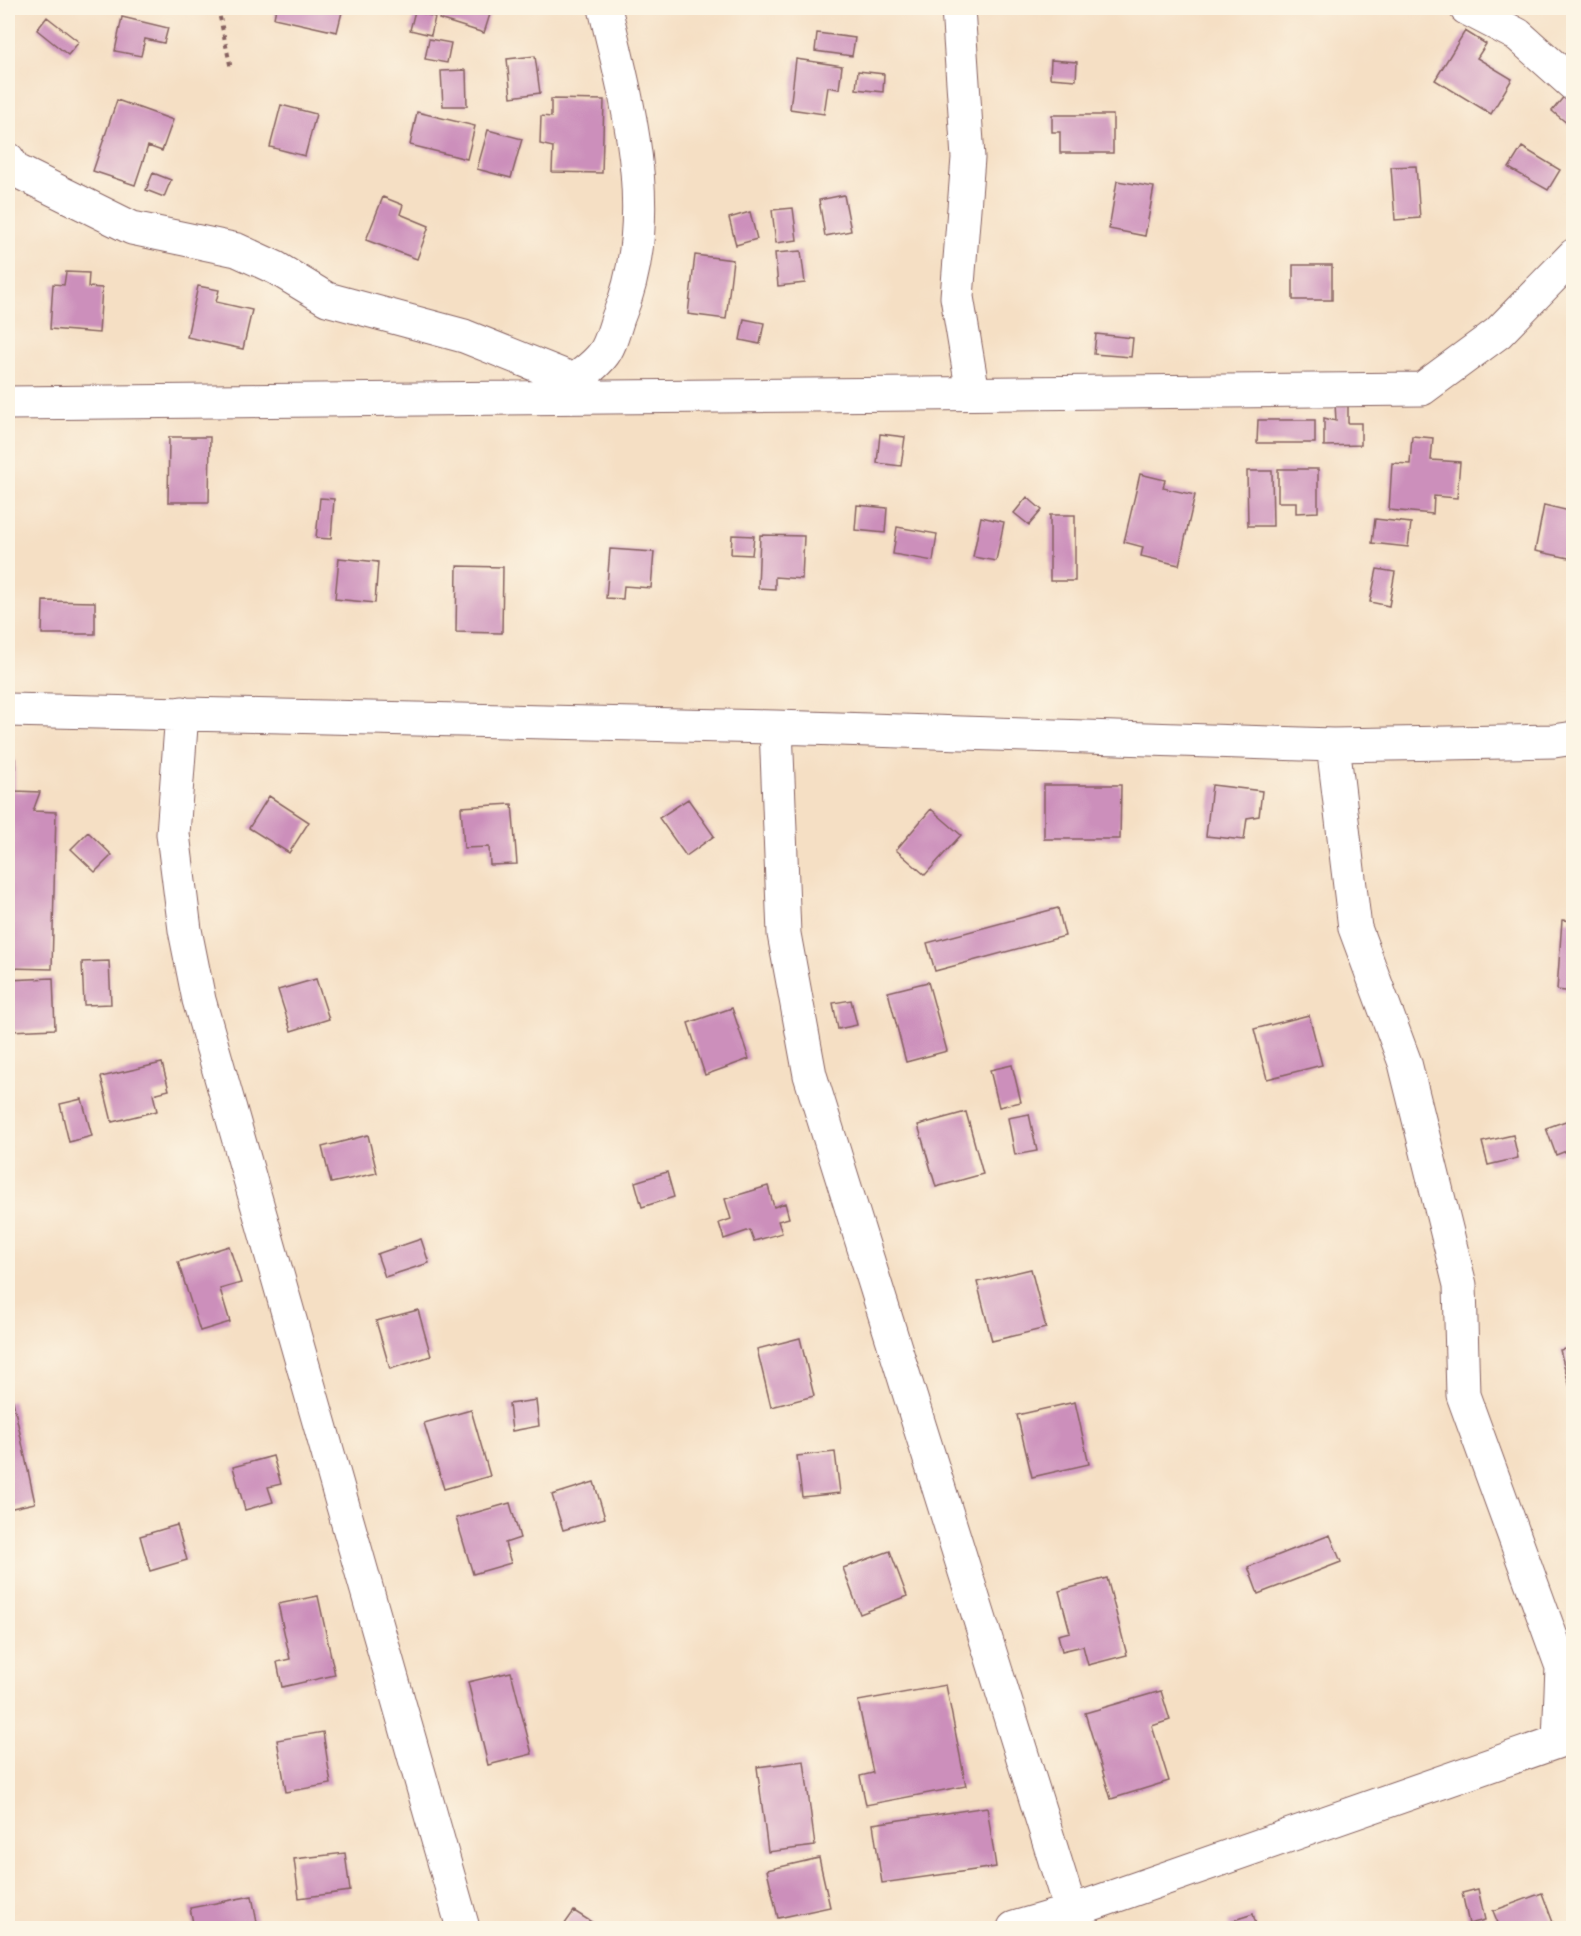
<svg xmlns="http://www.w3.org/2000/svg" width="1581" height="1936" viewBox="0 0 1581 1936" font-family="'Architects Daughter',sans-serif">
  <rect width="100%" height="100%" fill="#fcf5e5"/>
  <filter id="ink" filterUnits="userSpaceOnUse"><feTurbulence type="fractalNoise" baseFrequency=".0167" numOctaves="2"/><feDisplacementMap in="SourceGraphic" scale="12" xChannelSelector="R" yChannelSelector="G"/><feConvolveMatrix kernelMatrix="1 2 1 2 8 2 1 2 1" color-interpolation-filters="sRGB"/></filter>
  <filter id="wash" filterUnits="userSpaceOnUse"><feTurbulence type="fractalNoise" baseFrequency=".008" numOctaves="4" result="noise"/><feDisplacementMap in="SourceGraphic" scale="24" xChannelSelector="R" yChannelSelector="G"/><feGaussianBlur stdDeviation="1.35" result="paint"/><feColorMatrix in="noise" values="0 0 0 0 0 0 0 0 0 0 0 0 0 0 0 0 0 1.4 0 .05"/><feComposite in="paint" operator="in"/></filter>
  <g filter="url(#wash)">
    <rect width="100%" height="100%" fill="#f5dfc4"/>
    <g id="blocks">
      <!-- building -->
      <path fill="#cc8fbb" d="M 276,8 L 343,8 L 337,32 L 274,18 Z
        M 443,8 L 492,8 L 484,33 L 439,19 Z
        M 415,11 L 435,17 L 431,35 L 410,30 Z
        M 47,17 L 79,42 L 68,55 L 37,30 Z
        M 122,17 L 168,28 L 164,43 L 145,39 L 141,56 L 115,51 Z
        M 1465,31 L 1486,44 L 1477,58 L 1512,79 L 1491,114 L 1435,80 Z
        M 817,33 L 855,38 L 852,56 L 815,51 Z
        M 429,39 L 451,43 L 447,63 L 425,59 Z
        M 535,56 L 540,93 L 511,97 L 507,59 Z
        M 796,59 L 842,66 L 839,89 L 828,87 L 824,114 L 790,109 Z
        M 1051,60 L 1077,62 L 1076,80 L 1050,78 Z
        M 466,70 L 467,106 L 443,106 L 441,71 Z
        M 858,71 L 884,74 L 883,92 L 856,89 Z
        M 1566,94 L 1574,100 L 1574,129 L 1552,111 Z
        M 551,99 L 604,100 L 602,173 L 552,172 L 553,147 L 540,144 L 541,116 L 551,117 Z
        M 117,100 L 173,120 L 162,151 L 148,146 L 135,185 L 93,171 Z
        M 281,105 L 316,114 L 305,156 L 270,147 Z
        M 417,112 L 475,126 L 467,159 L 410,145 Z
        M 1052,115 L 1113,115 L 1113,153 L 1060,153 L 1060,132 L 1052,132 Z
        M 488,130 L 522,139 L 511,178 L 477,169 Z
        M 1522,147 L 1560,170 L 1548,190 L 1509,168 Z
        M 1416,166 L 1420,218 L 1395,220 L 1391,167 Z
        M 153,173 L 171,180 L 164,197 L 146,190 Z
        M 1117,181 L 1154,187 L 1145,236 L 1109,229 Z
        M 844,195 L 851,231 L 825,236 L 819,200 Z
        M 383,197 L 403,205 L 400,214 L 429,226 L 417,259 L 366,240 Z
        M 793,208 L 797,240 L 776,243 L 772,210 Z
        M 750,212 L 757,239 L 736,245 L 729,218 Z
        M 801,251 L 805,283 L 778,286 L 775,253 Z
        M 695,255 L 733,260 L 726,319 L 688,314 Z
        M 1293,265 L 1332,265 L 1332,300 L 1293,300 Z
        M 66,272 L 89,273 L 88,287 L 102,288 L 99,333 L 50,329 L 53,284 L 64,285 Z
        M 198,286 L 219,290 L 216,302 L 252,310 L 243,349 L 187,337 Z
        M 744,319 L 764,323 L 760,344 L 740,340 Z
        M 1096,334 L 1133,338 L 1131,357 L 1094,354 Z
        M 1335,403 L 1348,404 L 1348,423 L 1361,423 L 1361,445 L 1324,446 L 1324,418 L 1336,421 Z
        M 1258,420 L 1315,420 L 1315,443 L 1257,443 Z
        M 880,434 L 905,437 L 901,466 L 877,463 Z
        M 1412,436 L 1433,438 L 1431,460 L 1460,462 L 1457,498 L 1434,496 L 1433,514 L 1389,510 L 1392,463 L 1410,464 Z
        M 169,437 L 210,437 L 209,502 L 168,502 Z
        M 1278,469 L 1318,469 L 1318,512 L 1296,513 L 1296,502 L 1278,502 Z
        M 1247,471 L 1272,471 L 1273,526 L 1248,526 Z
        M 1140,474 L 1165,480 L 1163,488 L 1195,495 L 1179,565 L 1141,556 L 1143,547 L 1124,542 Z
        M 1027,497 L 1042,510 L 1029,525 L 1014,513 Z
        M 320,498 L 334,499 L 331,539 L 316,538 Z
        M 857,505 L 887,508 L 885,533 L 855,530 Z
        M 1544,505 L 1574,512 L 1574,559 L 1535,551 Z
        M 1050,515 L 1075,515 L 1075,581 L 1050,581 Z
        M 981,517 L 1004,522 L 996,561 L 973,557 Z
        M 1375,519 L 1411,523 L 1408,547 L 1372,543 Z
        M 897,527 L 937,534 L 933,561 L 893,554 Z
        M 732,535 L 754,536 L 752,555 L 731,554 Z
        M 760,535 L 804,536 L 802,579 L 775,577 L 775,589 L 758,588 Z
        M 610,549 L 654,552 L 651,588 L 624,586 L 623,599 L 606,598 Z
        M 339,558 L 378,562 L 375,603 L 335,599 Z
        M 457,566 L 503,567 L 502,633 L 456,632 Z
        M 1377,569 L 1395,572 L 1389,606 L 1370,602 Z
        M 43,601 L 95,602 L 95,634 L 42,634 Z
        M 8,759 L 15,759 L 15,791 L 40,792 L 33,811 L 56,812 L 52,969 L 8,968 Z
        M 1044,785 L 1121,785 L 1120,839 L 1044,839 Z
        M 1212,785 L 1262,791 L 1259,816 L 1247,818 L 1244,840 L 1206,836 Z
        M 269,796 L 309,822 L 289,853 L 249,828 Z
        M 688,799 L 714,836 L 686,856 L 659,818 Z
        M 512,804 L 517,864 L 490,865 L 489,847 L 464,848 L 461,807 Z
        M 931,809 L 961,835 L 925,875 L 896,850 Z
        M 88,832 L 112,855 L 95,872 L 71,849 Z
        M 1058,908 L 1065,936 L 935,971 L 927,943 Z
        M 1562,920 L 1574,921 L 1574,992 L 1557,990 Z
        M 109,961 L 111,1004 L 84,1005 L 82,962 Z
        M 53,978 L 55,1029 L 10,1031 L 8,980 Z
        M 316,979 L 329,1019 L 291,1031 L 278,990 Z
        M 928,982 L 947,1051 L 906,1062 L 888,992 Z
        M 851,1000 L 857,1025 L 838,1029 L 833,1003 Z
        M 732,1008 L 749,1059 L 705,1075 L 688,1023 Z
        M 1309,1015 L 1322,1065 L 1267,1079 L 1254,1029 Z
        M 162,1063 L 169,1090 L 153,1094 L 157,1111 L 112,1122 L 101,1077 Z
        M 1012,1065 L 1021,1102 L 999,1107 L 990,1070 Z
        M 82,1099 L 92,1136 L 69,1142 L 60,1104 Z
        M 966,1112 L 983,1174 L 936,1187 L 918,1125 Z
        M 1029,1114 L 1037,1151 L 1015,1155 L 1008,1118 Z
        M 1574,1118 L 1574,1148 L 1556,1155 L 1546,1128 Z
        M 368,1135 L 377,1173 L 331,1183 L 322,1147 Z
        M 1513,1135 L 1518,1158 L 1488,1165 L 1482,1142 Z
        M 667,1172 L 674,1197 L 642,1207 L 635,1182 Z
        M 768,1186 L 774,1207 L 785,1203 L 789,1218 L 778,1221 L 782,1233 L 754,1241 L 750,1230 L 724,1239 L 719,1223 L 731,1219 L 725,1199 Z
        M 421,1239 L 429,1263 L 385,1277 L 377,1254 Z
        M 229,1246 L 241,1283 L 220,1289 L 230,1322 L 200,1331 L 178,1262 Z
        M 1031,1269 L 1046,1328 L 992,1341 L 977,1282 Z
        M 418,1310 L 431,1356 L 390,1369 L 376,1321 Z
        M 800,1338 L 814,1396 L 771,1407 L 757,1349 Z
        M 1574,1347 L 1574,1399 L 1573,1399 L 1560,1350 Z
        M 536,1400 L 539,1426 L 512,1431 L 509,1404 Z
        M 13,1401 L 35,1503 L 8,1509 L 8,1402 Z
        M 1075,1402 L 1089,1464 L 1032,1477 L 1017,1415 Z
        M 471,1410 L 490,1476 L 444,1489 L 424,1423 Z
        M 835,1452 L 840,1493 L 802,1497 L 797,1456 Z
        M 273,1456 L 281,1484 L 268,1487 L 273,1502 L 245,1510 L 233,1467 Z
        M 594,1482 L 605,1518 L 563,1530 L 552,1495 Z
        M 510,1503 L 520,1538 L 505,1543 L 511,1563 L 473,1574 L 456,1518 Z
        M 177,1525 L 187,1560 L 150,1571 L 140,1536 Z
        M 1330,1535 L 1341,1562 L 1258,1594 L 1248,1567 Z
        M 890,1551 L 907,1596 L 860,1614 L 843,1568 Z
        M 1107,1578 L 1127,1655 L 1088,1665 L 1083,1646 L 1062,1651 L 1058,1635 L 1070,1632 L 1059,1591 Z
        M 318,1596 L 335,1675 L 282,1687 L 277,1662 L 290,1659 L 278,1604 Z
        M 511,1672 L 532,1754 L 488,1765 L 468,1682 Z
        M 946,1685 L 966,1786 L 866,1805 L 860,1776 L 873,1773 L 858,1701 Z
        M 1161,1691 L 1170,1720 L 1152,1726 L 1169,1781 L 1111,1799 L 1085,1713 Z
        M 323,1732 L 331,1784 L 286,1792 L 277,1740 Z
        M 804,1761 L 815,1846 L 768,1852 L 757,1767 Z
        M 987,1807 L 996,1867 L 882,1883 L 873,1824 Z
        M 345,1853 L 350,1891 L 299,1898 L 294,1859 Z
        M 819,1858 L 830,1907 L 778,1918 L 767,1870 Z
        M 1478,1889 L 1485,1920 L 1469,1924 L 1462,1893 Z
        M 1542,1893 L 1555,1928 L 1500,1928 L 1493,1911 Z
        M 252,1896 L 258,1928 L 194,1928 L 190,1908 Z
        M 574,1911 L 601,1928 L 562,1928 Z
        M 1253,1914 L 1257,1928 L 1230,1928 L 1228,1922 Z"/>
    </g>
  </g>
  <g filter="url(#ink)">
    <use href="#blocks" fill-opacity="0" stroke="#866261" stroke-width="1.5"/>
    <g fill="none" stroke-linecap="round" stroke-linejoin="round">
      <defs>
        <path id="minor" d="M 958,8 L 968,158 L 957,297 L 973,393
          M 1466,8 L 1518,35 L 1574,85
          M 8,159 L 15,170 L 132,228 L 237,250 L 276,268 L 327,299 L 464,336 L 574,380
          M 556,394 C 571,382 590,371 602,356 C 610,347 614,330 618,318 C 660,218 629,109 605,8
          M 8,403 L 1422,389 L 1498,333 L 1574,255
          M 8,710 L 776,727 L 1333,745 L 1554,741 L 1574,738
          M 182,713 L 173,834 L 185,930 L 199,1000 L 463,1928
          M 776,727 L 784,934 L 810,1075 L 1076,1928
          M 1333,745 L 1355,928 L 1405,1063 L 1460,1285 L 1463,1395 L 1562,1667 L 1559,1741
          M 1014,1928 L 1072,1911 L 1574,1736"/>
      </defs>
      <!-- minor casing -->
      <use href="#minor" stroke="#866261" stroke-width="35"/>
      <!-- path -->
      <path stroke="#866261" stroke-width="4" stroke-dasharray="4.5 4.5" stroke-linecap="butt" d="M 218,8 L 231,69"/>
      <!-- minor -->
      <use href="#minor" stroke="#fff" stroke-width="33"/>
    </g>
  </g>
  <!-- margin -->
  <rect width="1581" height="1936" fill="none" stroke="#fcf5e5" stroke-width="30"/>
</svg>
